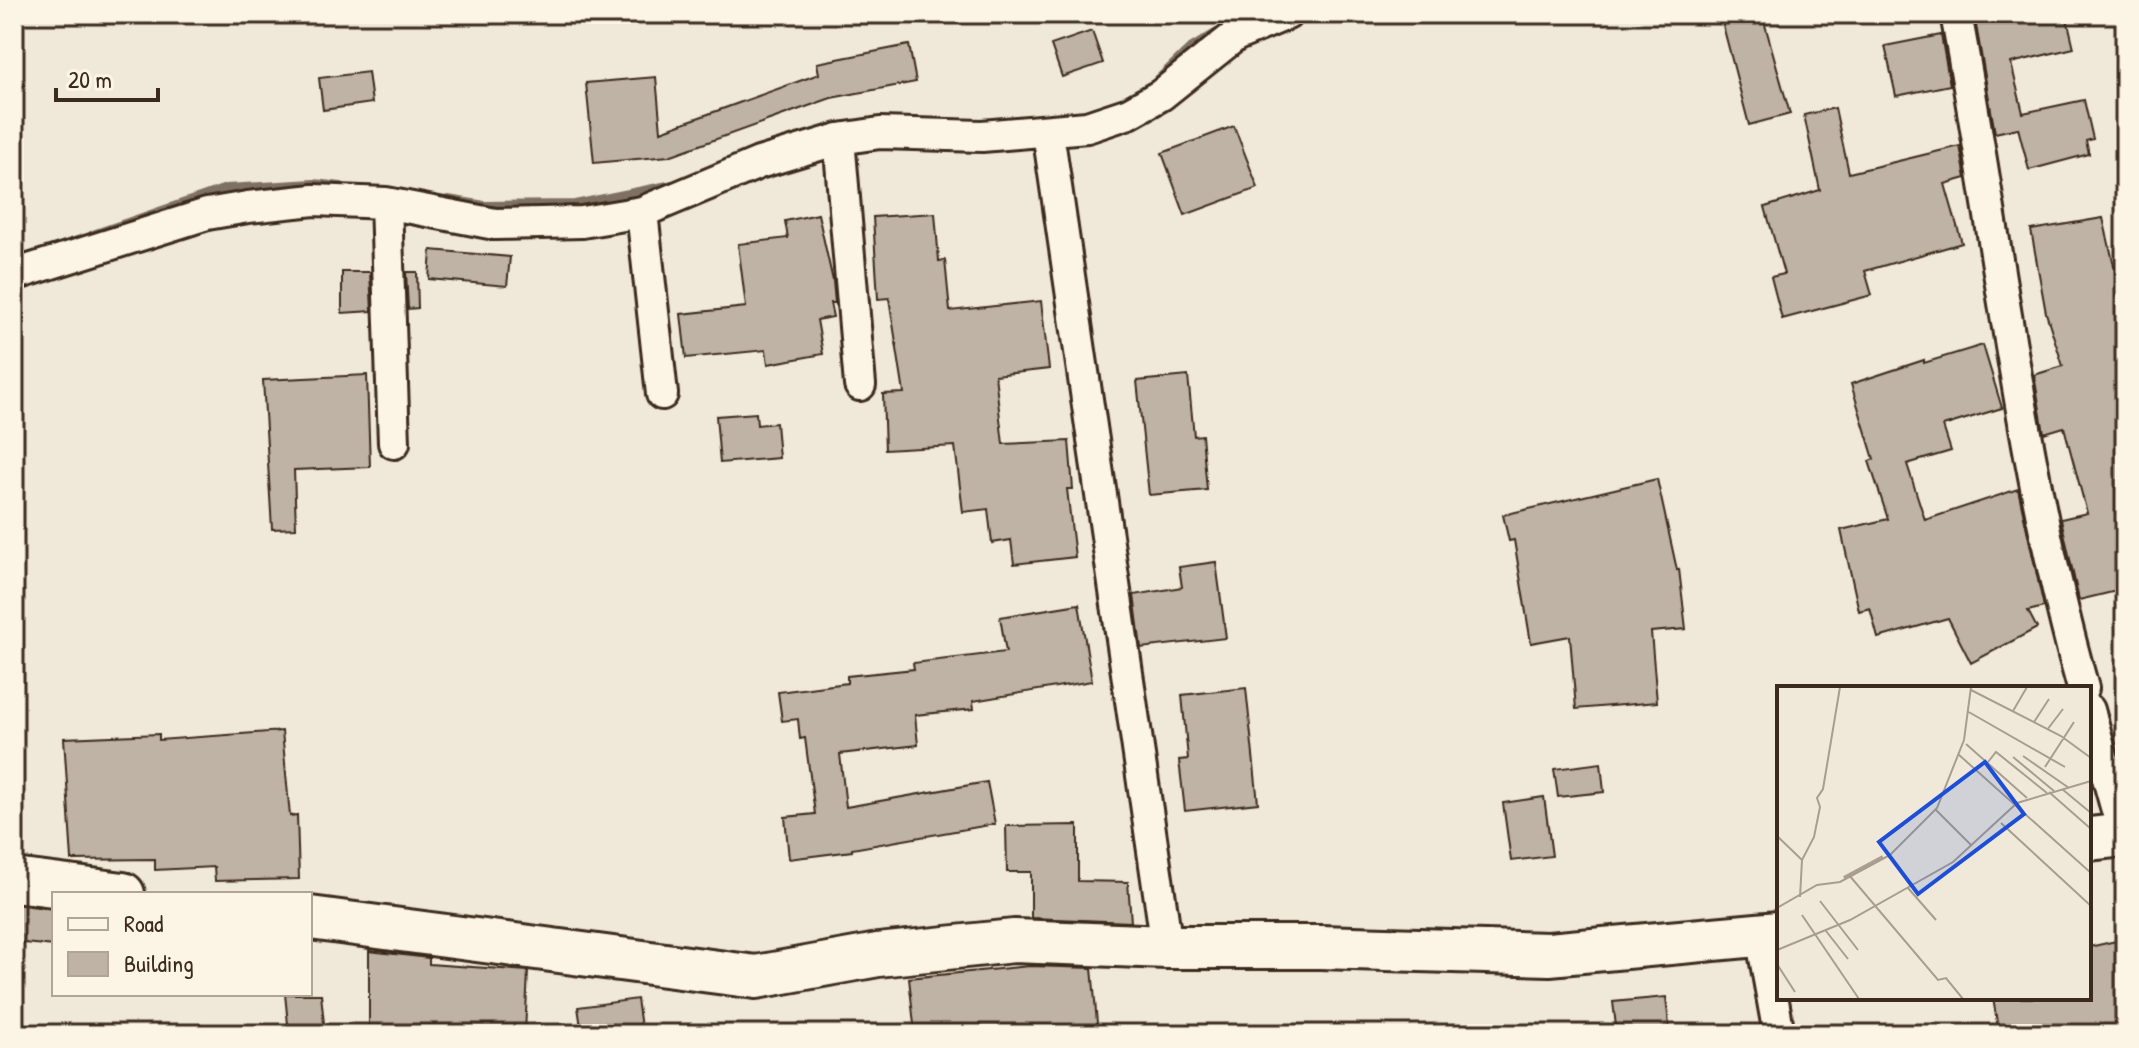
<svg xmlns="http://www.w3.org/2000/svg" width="2139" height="1048" viewBox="0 0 2139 1048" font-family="'Patrick Hand',sans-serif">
  <rect width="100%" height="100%" fill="#f0e9d9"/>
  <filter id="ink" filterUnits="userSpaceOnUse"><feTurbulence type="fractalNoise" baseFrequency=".0125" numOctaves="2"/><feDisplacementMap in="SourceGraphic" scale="16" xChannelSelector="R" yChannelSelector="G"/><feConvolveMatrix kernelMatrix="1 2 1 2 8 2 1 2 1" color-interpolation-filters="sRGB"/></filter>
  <g filter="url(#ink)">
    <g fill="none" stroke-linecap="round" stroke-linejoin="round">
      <!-- stream -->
      <path stroke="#7e7163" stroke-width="10" d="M 1158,80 L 1189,50 L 1217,33
        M 448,200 L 485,206 L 575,205 L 673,185
        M 93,235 L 226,189 L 314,184 L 341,187"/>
    </g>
    <!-- building -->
    <path fill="#beb3a4" stroke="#3b2a1e" stroke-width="2" d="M 1720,14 L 1762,14 L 1790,114 L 1749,125 Z
      M 1974,14 L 2066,14 L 2074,48 L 2011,63 L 2023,113 L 2084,100 L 2093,139 L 2086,141 L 2089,154 L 2029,170 L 2018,128 L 1995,133 Z
      M 1092,31 L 1103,63 L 1062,77 L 1051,45 Z
      M 1941,35 L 1950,85 L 1896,96 L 1885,46 Z
      M 909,45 L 916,82 L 831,98 L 669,156 L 594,163 L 586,83 L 656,77 L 661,131 L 819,74 L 817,63 Z
      M 368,72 L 372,103 L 323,110 L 319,78 Z
      M 1835,108 L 1849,173 L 1960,146 L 1966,178 L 1945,184 L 1962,243 L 1865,271 L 1872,295 L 1782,319 L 1771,277 L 1784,274 L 1765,207 L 1820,190 L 1804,115 Z
      M 1234,126 L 1258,188 L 1185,215 L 1162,153 Z
      M 935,213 L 939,261 L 945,260 L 950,311 L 1041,301 L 1049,369 L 995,375 L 1003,444 L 1069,441 L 1073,489 L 1067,489 L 1075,557 L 1014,564 L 1011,540 L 992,543 L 988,509 L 963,512 L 955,446 L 885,450 L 883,394 L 904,393 L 889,298 L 878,299 L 873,217 Z
      M 818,214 L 833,281 L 835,303 L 830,303 L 833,317 L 817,320 L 823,354 L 768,364 L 766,350 L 686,358 L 681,314 L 746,307 L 738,244 L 788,238 L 785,221 Z
      M 2103,218 L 2125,313 L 2125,589 L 2079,600 L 2061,519 L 2087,513 L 2064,427 L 2044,433 L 2034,375 L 2063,366 L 2046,313 L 2031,230 Z
      M 431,250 L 510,257 L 507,286 L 429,279 Z
      M 342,272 L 370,272 L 372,311 L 342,313 Z
      M 406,272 L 417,272 L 418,308 L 408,309 Z
      M 1983,345 L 2002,408 L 1943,426 L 1951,451 L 1907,464 L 1925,520 L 2018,489 L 2044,607 L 2028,611 L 2037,628 L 1971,663 L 1948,618 L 1878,638 L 1870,608 L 1859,611 L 1841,530 L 1888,519 L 1869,461 L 1874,459 L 1851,384 L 1924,360 L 1924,363 Z
      M 367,375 L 370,467 L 294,470 L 296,528 L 272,529 L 263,380 Z
      M 1188,376 L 1194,436 L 1202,435 L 1207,490 L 1149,495 L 1137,381 Z
      M 756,413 L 757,425 L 776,423 L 779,458 L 720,463 L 716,416 Z
      M 1657,479 L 1677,570 L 1679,569 L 1686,629 L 1651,632 L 1657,702 L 1576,709 L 1570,636 L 1531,643 L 1514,540 L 1509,541 L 1503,515 Z
      M 1216,562 L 1226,638 L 1141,648 L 1134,595 L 1182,587 L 1179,567 Z
      M 1079,604 L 1092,681 L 973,701 L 974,709 L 915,715 L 918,745 L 840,754 L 846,807 L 987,782 L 995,824 L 852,849 L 852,851 L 789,859 L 785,817 L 815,814 L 805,738 L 800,739 L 798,719 L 782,721 L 778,692 L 847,683 L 847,676 L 914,669 L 913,663 L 1006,652 L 1000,617 Z
      M 1246,688 L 1258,803 L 1185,811 L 1179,760 L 1188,759 L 1182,695 Z
      M 282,731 L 290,816 L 297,815 L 299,879 L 215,881 L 214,867 L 155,870 L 155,859 L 72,860 L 64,738 L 159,734 L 159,740 Z
      M 1601,763 L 1604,792 L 1558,797 L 1554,769 Z
      M 1544,797 L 1552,856 L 1511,861 L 1503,803 Z
      M 1078,825 L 1078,881 L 1128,882 L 1131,922 L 1031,918 L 1031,872 L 1007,872 L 1006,826 Z
      M 14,904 L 54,909 L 54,946 L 14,942 Z
      M 2125,939 L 2125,968 L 2118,969 L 2125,1006 L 2125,1034 L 1999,1034 L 1993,998 L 2089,998 L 2089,947 Z
      M 369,951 L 429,958 L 429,964 L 528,971 L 525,1033 L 430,1029 L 430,1034 L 369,1034 Z
      M 1030,966 L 1092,968 L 1098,1034 L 915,1034 L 909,978 Z
      M 285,994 L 321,994 L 325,1034 L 289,1034 Z
      M 1666,997 L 1670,1034 L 1617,1034 L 1613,1002 Z
      M 637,999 L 642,1034 L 582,1034 L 578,1007 Z"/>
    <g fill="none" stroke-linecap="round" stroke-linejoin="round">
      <defs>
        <path id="street" d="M 1956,14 C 1998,239 2021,467 2083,688
          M 1048,132 L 1167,947
          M 839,139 L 860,385
          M 386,203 L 394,443
          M 642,212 L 662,394
          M 14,271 L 23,272 L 207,214 L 248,207 L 314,200 L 386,203 L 495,224 L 582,222 L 642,212 L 759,163 L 839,139 L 880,133 L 982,136 L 1087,127 L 1129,113 L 1161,95 L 1235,36 L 1287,14
          M 2089,710 L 2125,839
          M 1761,935 L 1779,1034"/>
        <path id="secondary" d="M 2089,839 L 2125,835
          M 14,880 L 123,894
          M 310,918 L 756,977 L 878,955 L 1014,941 L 1167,947 L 1320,947 L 1549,954 L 1779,933"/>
      </defs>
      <!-- street casing -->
      <use href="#street" stroke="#3b2a1e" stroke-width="36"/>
      <!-- secondary casing -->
      <use href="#secondary" stroke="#3b2a1e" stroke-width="48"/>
      <!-- street -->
      <use href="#street" stroke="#fcf5e5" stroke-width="30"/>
      <!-- secondary -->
      <use href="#secondary" stroke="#fcf5e5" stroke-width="42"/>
    </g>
  </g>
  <!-- overview -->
  <g transform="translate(1777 686)">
    <rect width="314" height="314" fill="#f0e9d9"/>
    <path fill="none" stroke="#aaa091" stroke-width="4" d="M 67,192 L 106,171"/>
    <path fill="none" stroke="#a89d8e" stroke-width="2" d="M 194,4 L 284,50 L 314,72M 190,25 L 288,81M 236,25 L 250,1M 257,36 L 272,13M 270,44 L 286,23M 189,58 L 250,112M 181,68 L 314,187M 246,70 L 292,102M 236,71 L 277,105M 211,76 L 219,66 L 270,107M 268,81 L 297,36M 285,103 L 314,127M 272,106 L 314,143M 159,124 L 195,160M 224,137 L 314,220M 0,150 L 25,174M 72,189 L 161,294 L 169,292 L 186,313M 131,202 L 159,234M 23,211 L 25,174 L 37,151 L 43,121 L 40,112 L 46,103 L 63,1M 43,215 L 81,264M 0,222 L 40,199 L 63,196 L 113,169 L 160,122 L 187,54 L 194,1M 25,229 L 82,313M 49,245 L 71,273M 0,264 L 73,234 L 176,176 L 240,117 L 314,95M 0,278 L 18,306"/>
    <path fill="#1d4ed8" fill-opacity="0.15" stroke="#1d4ed8" stroke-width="4" d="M 208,76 L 247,128 L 141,208 L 102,156 Z"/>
    <rect width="314" height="314" fill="none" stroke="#3b2a1e" stroke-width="4"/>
  </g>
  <!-- margin -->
  <rect width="2139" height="1048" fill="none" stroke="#fcf5e5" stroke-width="48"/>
  <rect x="24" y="24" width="2091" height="1000" fill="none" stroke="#3b2a1e" stroke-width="3" filter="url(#ink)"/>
  <!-- legend -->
  <rect x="52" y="892" width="260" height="104" fill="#fcf5e5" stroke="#afa495" stroke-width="2"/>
  <rect x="68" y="918" width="40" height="12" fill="#fcf5e5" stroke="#afa495" stroke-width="2"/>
  <text x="124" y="932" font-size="24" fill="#3b2a1e">Road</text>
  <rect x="68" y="952" width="40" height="24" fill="#beb3a4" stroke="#afa495" stroke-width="2"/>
  <text x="124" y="972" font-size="24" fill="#3b2a1e">Building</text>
  <!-- scale -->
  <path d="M56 88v12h102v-12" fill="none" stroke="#3b2a1e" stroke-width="4"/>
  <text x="68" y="88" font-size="24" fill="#3b2a1e" stroke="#fcf5e5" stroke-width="6" paint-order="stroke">20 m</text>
</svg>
